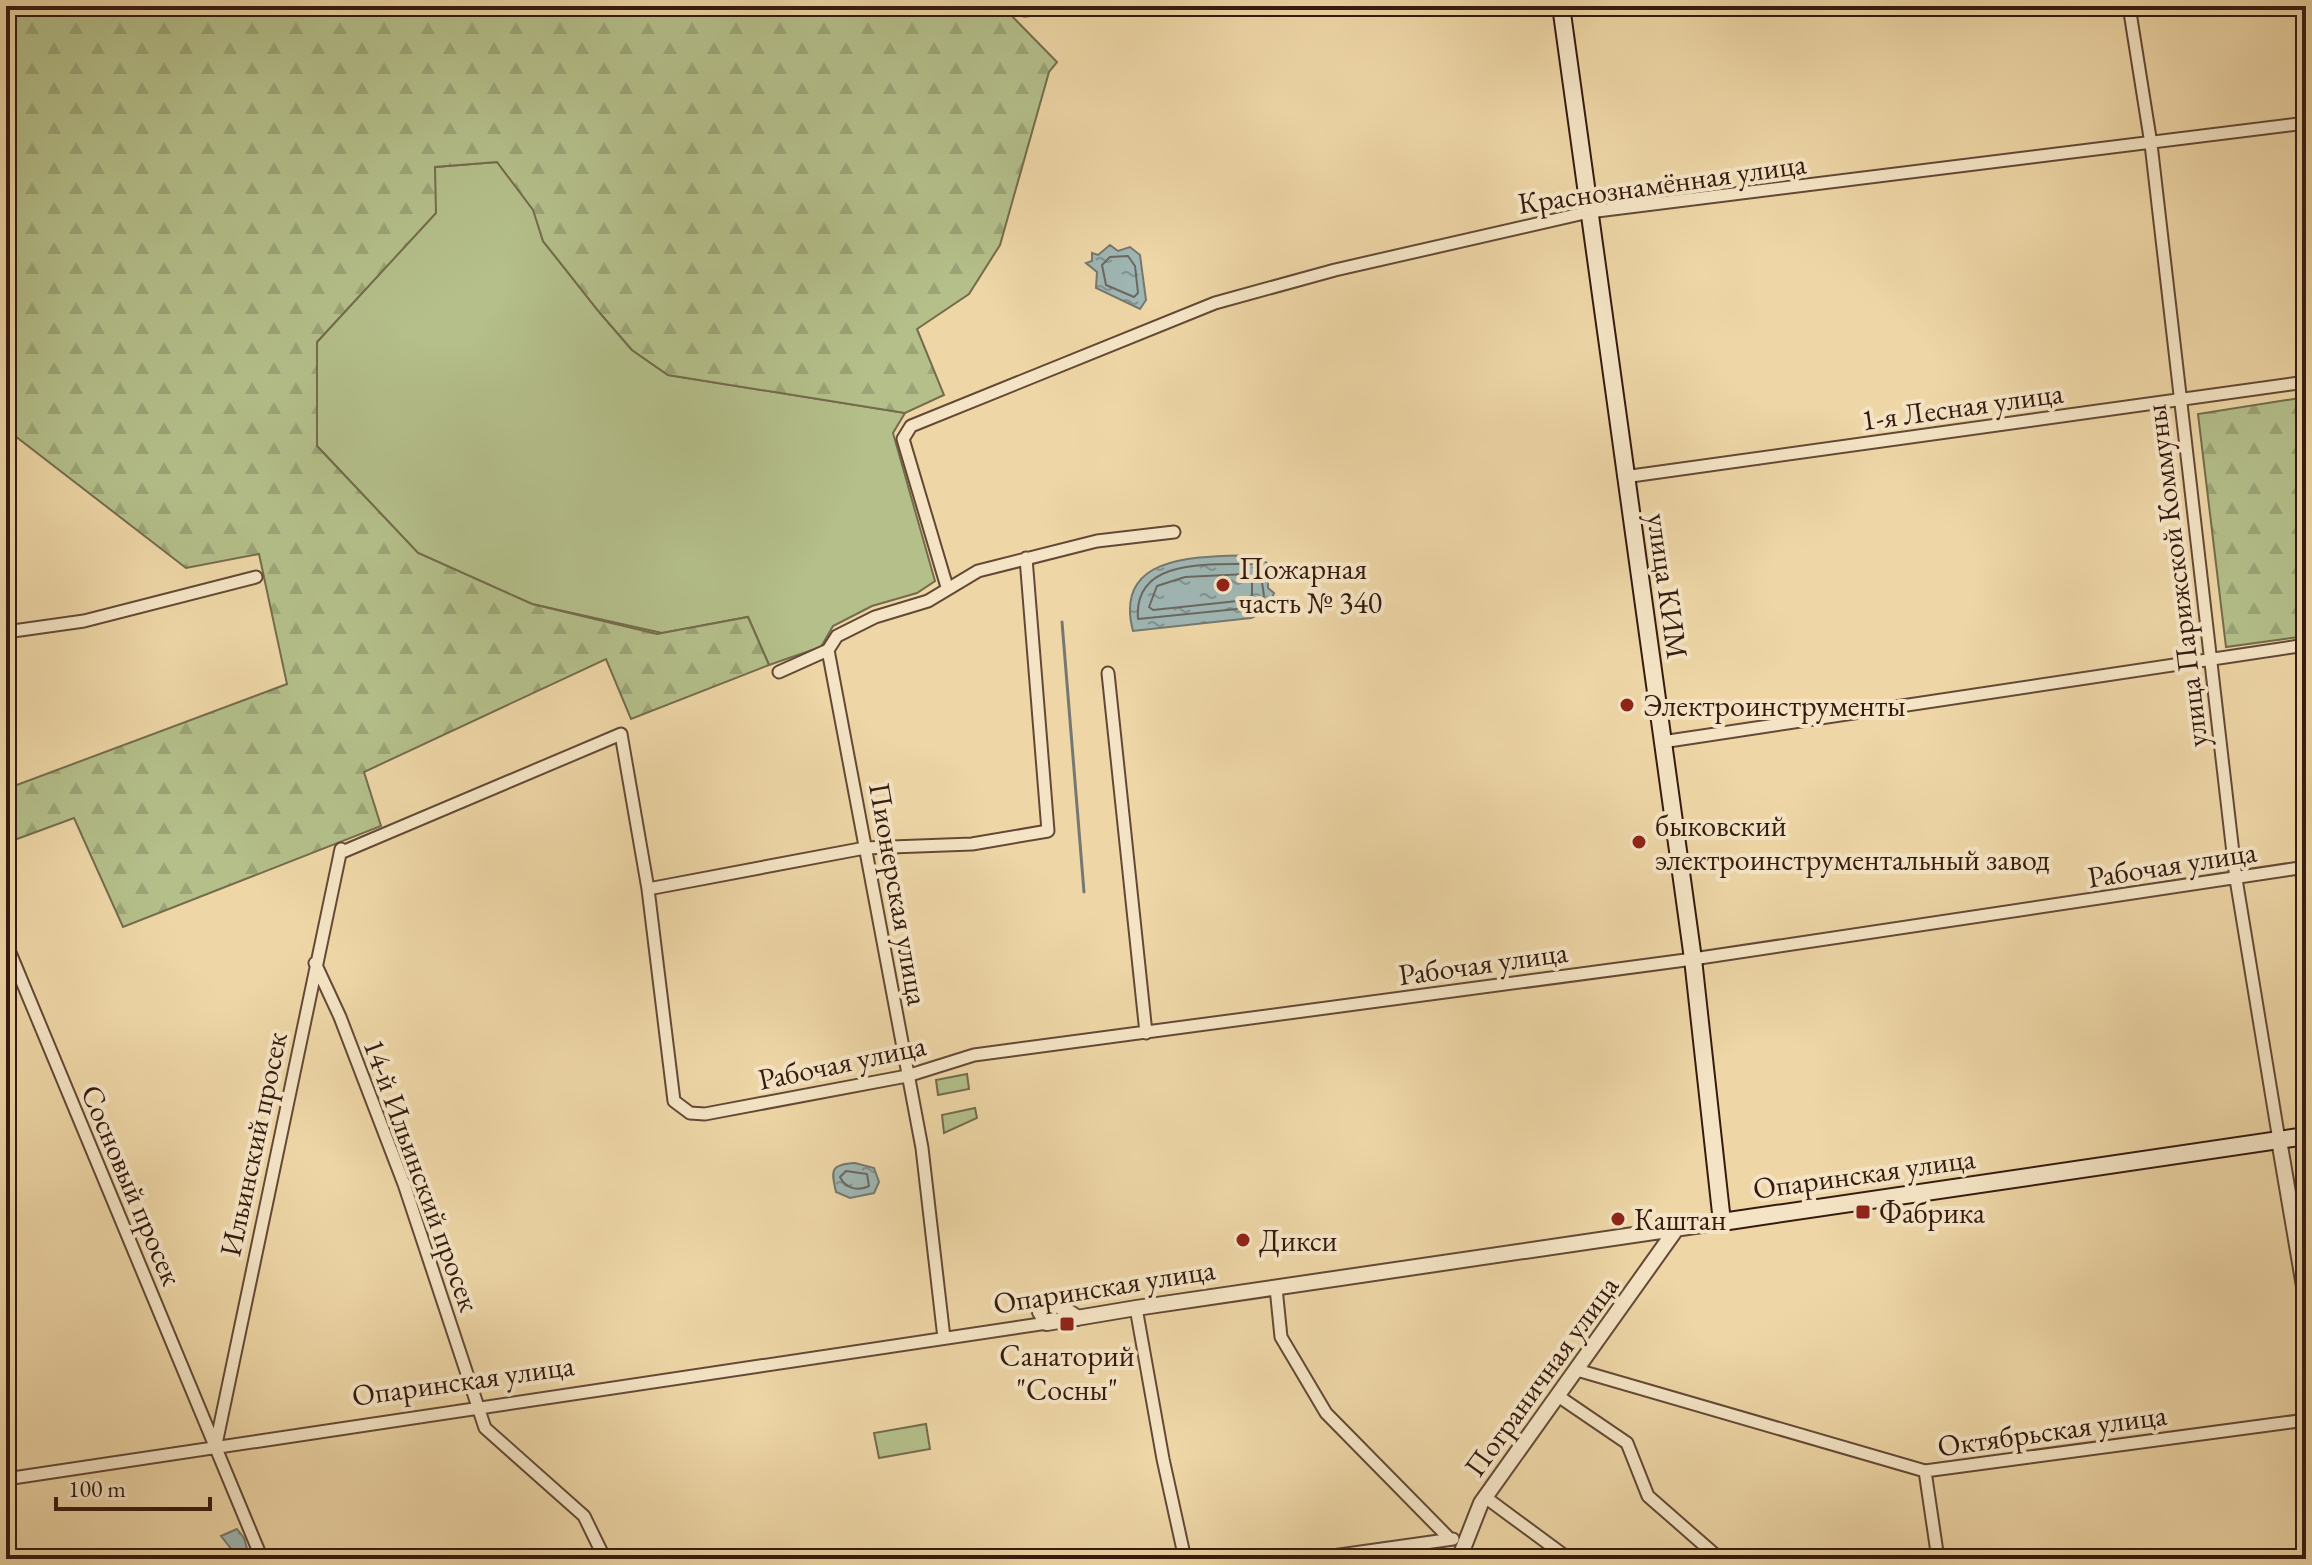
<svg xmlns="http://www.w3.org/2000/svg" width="2312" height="1565" viewBox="0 0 2312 1565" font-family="'EB Garamond',serif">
  <defs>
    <pattern id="forest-firs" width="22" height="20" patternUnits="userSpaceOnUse" patternTransform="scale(2)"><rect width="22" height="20" fill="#b4bf8a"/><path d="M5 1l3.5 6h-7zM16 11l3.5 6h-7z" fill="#9ba476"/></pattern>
    <pattern id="water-ripples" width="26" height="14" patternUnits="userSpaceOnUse" patternTransform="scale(2)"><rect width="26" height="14" fill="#9fb6b3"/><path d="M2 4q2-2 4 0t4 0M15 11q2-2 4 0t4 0" fill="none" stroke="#829390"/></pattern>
  </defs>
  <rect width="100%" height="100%" fill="#eed6a6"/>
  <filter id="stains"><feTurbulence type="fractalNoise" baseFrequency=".0025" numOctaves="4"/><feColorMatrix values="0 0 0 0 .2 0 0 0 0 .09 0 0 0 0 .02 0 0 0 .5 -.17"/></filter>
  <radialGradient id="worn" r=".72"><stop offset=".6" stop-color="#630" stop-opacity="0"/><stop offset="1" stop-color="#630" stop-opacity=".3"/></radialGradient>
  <!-- green -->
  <path fill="#b4bf8a" stroke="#746c4c" stroke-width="2" d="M 497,162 L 534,210 L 543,241 L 600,313 L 632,350 L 668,375 L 905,413 L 893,433 L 935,581 L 917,593 L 872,606 L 833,626 L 821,647 L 769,665 L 748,617 L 662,633 L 532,604 L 418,553 L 317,446 L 317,342 L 435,213 L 435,167 Z
    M 967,1074 L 969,1089 L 938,1095 L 936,1080 Z
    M 975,1108 L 977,1118 L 944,1133 L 942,1115 Z
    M 926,1424 L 930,1449 L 879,1458 L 874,1433 Z"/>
  <!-- forest -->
  <path fill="url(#forest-firs)" stroke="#746c4c" stroke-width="2" d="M 6,6 L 1002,6 L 1057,62 L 1049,72 L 1000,245 L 969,294 L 917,329 L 944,395 L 905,413 L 668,375 L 632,350 L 600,313 L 543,241 L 533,210 L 497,162 L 435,167 L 436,213 L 317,342 L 317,446 L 418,553 L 532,604 L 657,634 L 748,617 L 769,665 L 631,719 L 606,659 L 364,772 L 381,826 L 123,927 L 74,818 L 6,843 L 6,789 L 287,684 L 259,554 L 186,568 L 6,429 Z
    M 2306,397 L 2306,636 L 2226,647 L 2198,414 Z"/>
  <!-- water -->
  <path fill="url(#water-ripples)" stroke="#757871" stroke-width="2" d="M 1110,245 L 1118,251 L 1130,247 L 1140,255 L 1146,300 L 1140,309 L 1096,288 L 1097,272 L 1086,263 L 1092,261 L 1092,253 L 1098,255 Z
    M 1256,555 L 1268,564 L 1268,588 L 1274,593 L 1267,611 L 1251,618 L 1133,631 C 1112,551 1204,557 1256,555 Z
    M 855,1163 L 874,1168 L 879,1182 L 874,1193 L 850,1198 L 836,1192 C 832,1173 828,1164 855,1163 Z
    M 237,1529 L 244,1538 L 250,1559 L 239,1559 L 221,1536 Z"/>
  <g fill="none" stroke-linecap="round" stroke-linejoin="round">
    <!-- shore -->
    <path stroke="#6a6861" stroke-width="2" d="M 1128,256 L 1135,266 L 1138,293 L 1134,297 L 1106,285 L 1102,265 L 1110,257 Z
      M 1254,564 L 1260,568 L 1264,596 L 1257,607 L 1138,619 C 1133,557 1210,565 1254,564 Z
      M 1247,574 L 1252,577 L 1252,595 L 1247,600 L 1153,610 L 1149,607 L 1157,586 L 1185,577 Z
      M 846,1171 L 867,1174 L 869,1186 C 858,1192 845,1188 840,1177 Z"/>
    <!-- stream -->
    <path stroke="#757871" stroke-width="3" d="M 1062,622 L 1084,892"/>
    <defs>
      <path id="minor" d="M 2129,6 L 2151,144 L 2236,879 L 2279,1140
        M 1025,10 L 1059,6
        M 1624,477 L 2306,382
        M 947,587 L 903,439 L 911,426 L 1215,303 L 1335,270 L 1589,212 L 2306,123
        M 6,632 L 84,621 L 256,577
        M 828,650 L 922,1148 L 944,1338
        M 779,672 L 828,650 L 837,636 L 875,617 L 928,601 L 978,571 L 1097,541 L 1174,532
        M 1108,673 L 1146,1033
        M 1662,742 L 2306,645
        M 340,853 L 621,734 L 648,889 L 674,1101 L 690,1113 L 705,1114 L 907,1076 L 974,1055 L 1693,959 L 2306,867
        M 648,889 L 865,848 L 972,844 L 1048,831 L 1026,558
        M 6,943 L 262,1559
        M 315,963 L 340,1017 L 404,1184 L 485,1428 L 584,1516 L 605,1559
        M 1276,1288 L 1281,1337 L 1326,1413 L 1450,1539
        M 1136,1308 L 1163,1459 L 1185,1559
        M 1577,1370 L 1925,1471 L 2306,1420
        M 1558,1396 L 1627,1443 L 1648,1496 L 1720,1559
        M 216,1444 L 341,849
        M 1925,1471 L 1938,1559
        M 6,1479 L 1047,1323
        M 1485,1497 L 1569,1559
        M 1311,1559 L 1453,1539"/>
      <path id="tertiary" d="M 2279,1140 L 2306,1298
        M 1078,1318 L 1053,1302 L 1046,1303 L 1040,1312 L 1047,1323 L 1136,1308 L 1722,1222
        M 1459,1559 L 1481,1503 L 1677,1228"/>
      <path id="secondary" d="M 1561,6 L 1693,959 L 1722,1222 L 2306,1136"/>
    </defs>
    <!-- minor casing -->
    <use href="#minor" stroke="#634935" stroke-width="15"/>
    <!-- tertiary casing -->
    <use href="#tertiary" stroke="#634935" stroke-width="18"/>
    <!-- secondary casing -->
    <use href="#secondary" stroke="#351a0f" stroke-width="20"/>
    <!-- minor -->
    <use href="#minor" stroke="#f4e4c5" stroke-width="11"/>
    <!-- tertiary -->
    <use href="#tertiary" stroke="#f4e4c5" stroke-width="14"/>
    <!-- secondary -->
    <use href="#secondary" stroke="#f4e4c5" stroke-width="16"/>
  </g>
  <!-- markers -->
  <g fill="#8f2418" stroke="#f4e4c5" stroke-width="3">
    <circle cx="1223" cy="585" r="8"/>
    <circle cx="1627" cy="705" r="8"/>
    <circle cx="1639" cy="842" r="8"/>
    <rect x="1855" y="1204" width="16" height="16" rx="4"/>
    <circle cx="1618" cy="1219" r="8"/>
    <circle cx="1243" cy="1240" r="8"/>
    <rect x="1059" y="1316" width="16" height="16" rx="4"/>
  </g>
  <g text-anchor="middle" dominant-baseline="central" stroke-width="8" stroke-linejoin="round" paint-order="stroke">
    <!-- street labels -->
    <g font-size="30" fill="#351a0f" stroke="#f4e4c5">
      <text transform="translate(1662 183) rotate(-8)">Краснознамённая улица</text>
      <text transform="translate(1962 406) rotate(-8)">1-я Лесная улица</text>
      <text transform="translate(2176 576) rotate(-97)">улица Парижской Коммуны</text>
      <text transform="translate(1668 586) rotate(82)">улица КИМ</text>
      <text transform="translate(2172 864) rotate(-9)">Рабочая улица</text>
      <text transform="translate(899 894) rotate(80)">Пионерская улица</text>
      <text transform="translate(1483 963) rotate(-8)">Рабочая улица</text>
      <text transform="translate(842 1062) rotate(-12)">Рабочая улица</text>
      <text transform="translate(253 1144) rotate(-78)">Ильинский просек</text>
      <text transform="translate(1864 1173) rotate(-8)">Опаринская улица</text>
      <text transform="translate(422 1175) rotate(70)">14-й Ильинский просек</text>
      <text transform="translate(132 1185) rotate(67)">Сосновый просек</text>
      <text transform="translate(1104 1286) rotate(-9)">Опаринская улица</text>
      <text transform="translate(1541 1376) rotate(-54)">Пограничная улица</text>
      <text transform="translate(463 1380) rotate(-8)">Опаринская улица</text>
      <text transform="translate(2052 1430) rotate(-8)">Октябрьская улица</text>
    </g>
    <!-- poi labels -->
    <g font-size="30" fill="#351a0f" stroke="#f4e4c5" text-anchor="start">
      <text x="1239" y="568">Пожарная<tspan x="1239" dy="34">часть № 340</tspan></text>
      <text x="1643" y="705">Электроинструменты</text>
      <text x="1655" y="825">быковский<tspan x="1655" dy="34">электроинструментальный завод</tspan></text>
      <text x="1879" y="1212">Фабрика</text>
      <text x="1634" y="1219">Каштан</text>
      <text x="1259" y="1240">Дикси</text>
      <text x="1067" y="1355" text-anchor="middle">Санаторий<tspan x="1067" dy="34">"Сосны"</tspan></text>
    </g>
  </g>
  <!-- margin -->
  <rect width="2312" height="1565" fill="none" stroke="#eed6a6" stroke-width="32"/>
  <rect x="8" y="8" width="2296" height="1549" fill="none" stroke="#351a0f" stroke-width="4"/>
  <rect x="16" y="16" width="2280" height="1533" fill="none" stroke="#351a0f" stroke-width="2"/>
  <!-- scale -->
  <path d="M56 1497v12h154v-12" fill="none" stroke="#351a0f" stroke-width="4"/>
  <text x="68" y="1497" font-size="24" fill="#351a0f" stroke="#f4e4c5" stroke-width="6" paint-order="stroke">100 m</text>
  <rect width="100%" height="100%" filter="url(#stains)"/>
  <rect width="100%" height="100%" fill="url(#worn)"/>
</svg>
